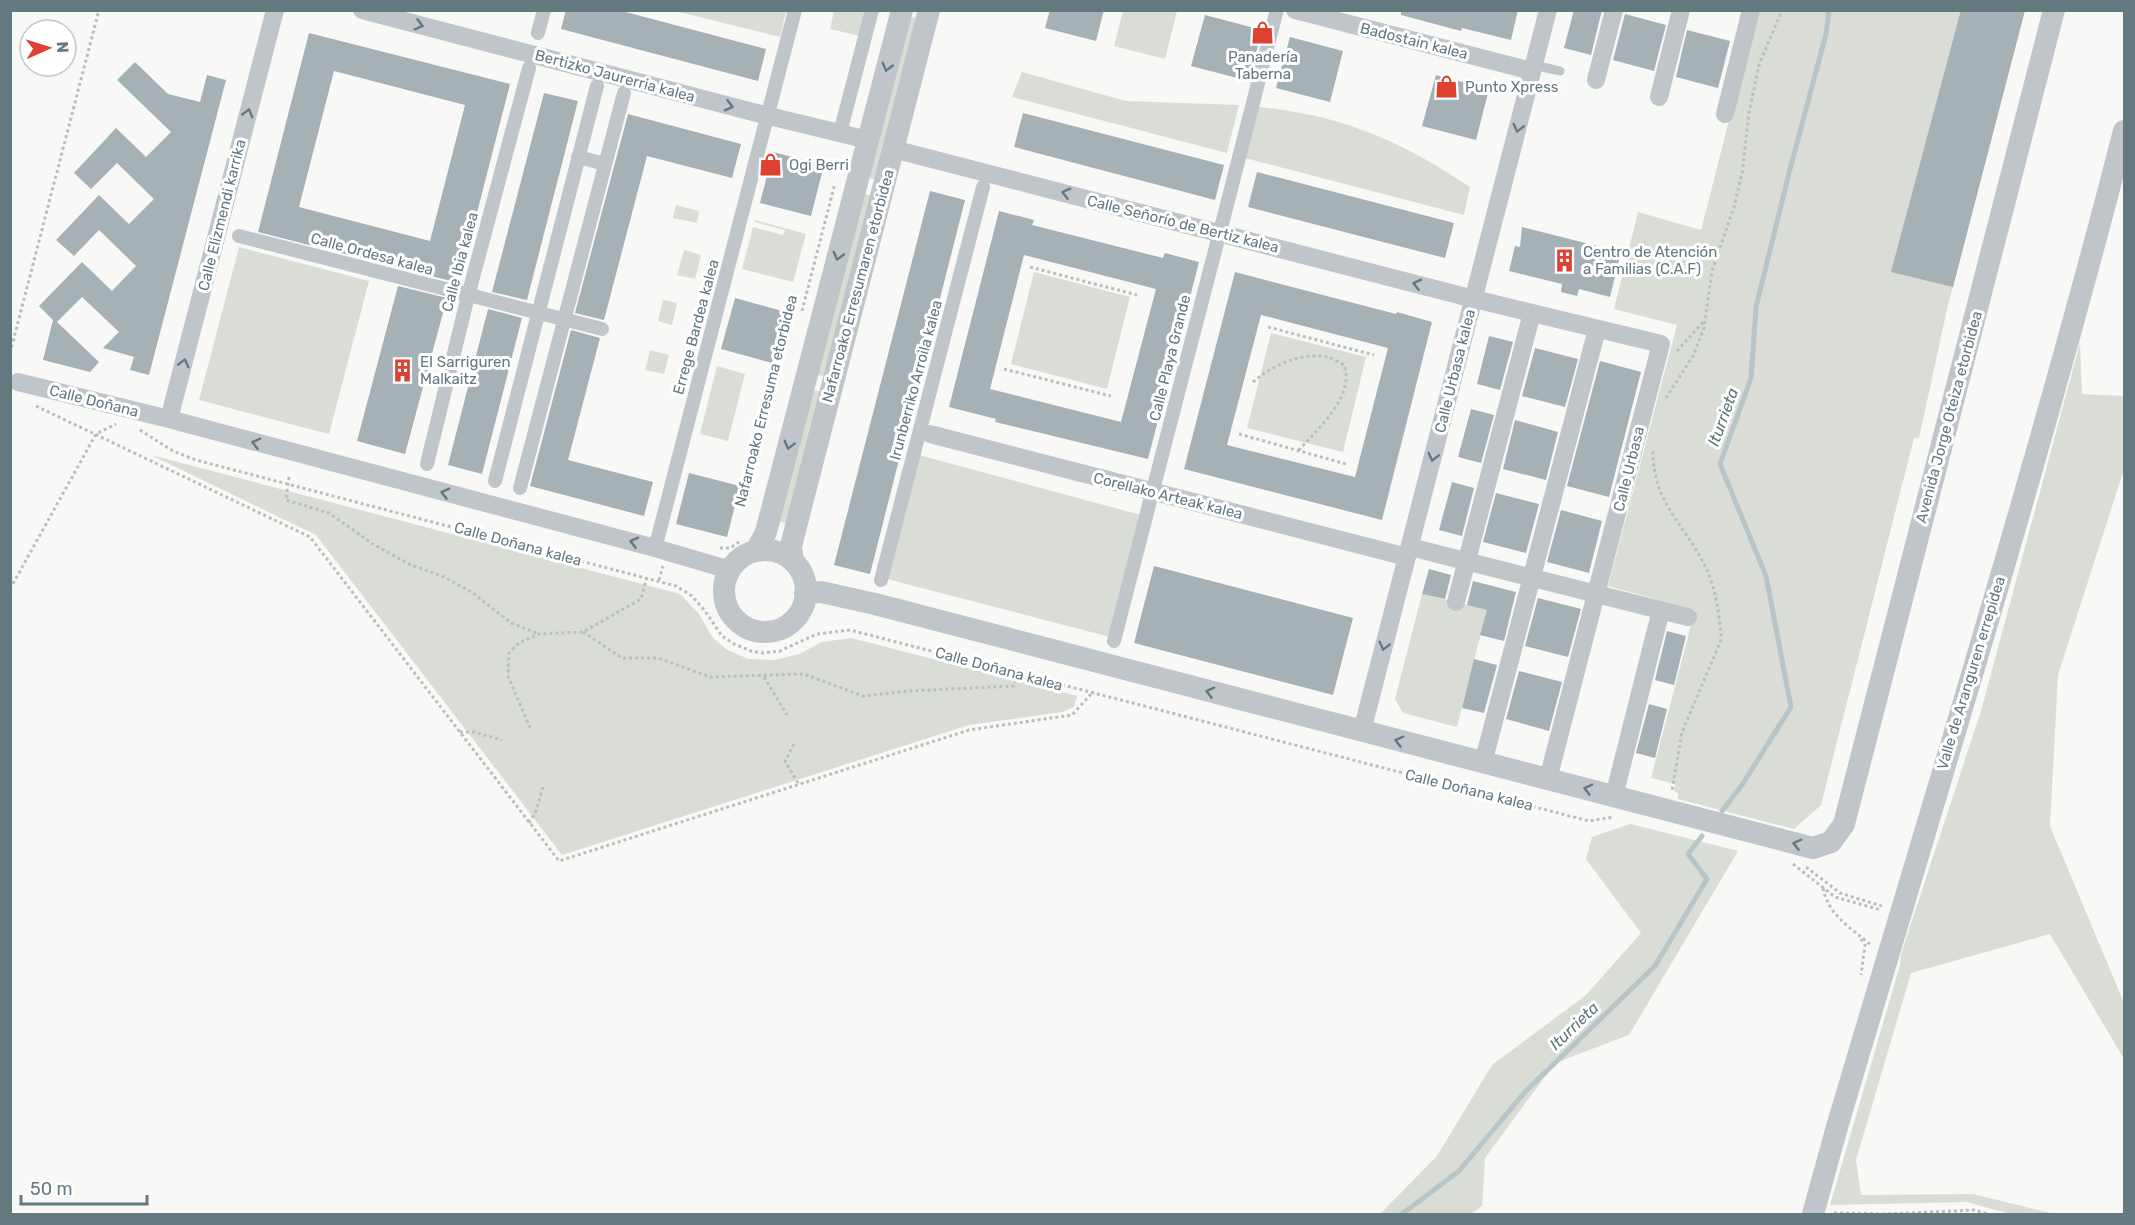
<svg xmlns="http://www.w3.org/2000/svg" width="2135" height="1225" viewBox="0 0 2135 1225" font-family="Rubik,sans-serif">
  <rect width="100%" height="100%" fill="#f8f8f6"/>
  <!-- green -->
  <path fill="#d9ddd5" d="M 675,11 L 786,10 L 786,11 L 780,37 Z
    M 834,11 L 866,11 L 860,36 L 830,29 Z
    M 1123,11 L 1177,11 L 1165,59 L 1114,46 Z
    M 1757,11 L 2025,11 L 1948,305 L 1919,438 L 1914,438 L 1821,805 L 1794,829 L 1678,799 L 1678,793 L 1674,791 L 1675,784 L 1651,778 L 1695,610 L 1608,586 L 1677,325 L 1614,309 L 1638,212 L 1701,230 Z
    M 910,17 L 918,18 L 876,180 L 868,178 Z
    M 1022,72 L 1126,101 L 1239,105 L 1227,153 L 1012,97 Z
    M 1258,107 C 1345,116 1398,140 1470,187 L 1464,215 L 1245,158 Z
    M 865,194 L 872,196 L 825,376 L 817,375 Z
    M 676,205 L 699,211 L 697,223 L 673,218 Z
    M 755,220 L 806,234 L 793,282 L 742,269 L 753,227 L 783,235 L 785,230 L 754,222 Z
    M 239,247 L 369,281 L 329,434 L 199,400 Z
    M 684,250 L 701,255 L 695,279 L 677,275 Z
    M 1034,272 L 1130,297 L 1107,389 L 1011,364 Z
    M 663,300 L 677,303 L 672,325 L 658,321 Z
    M 1271,333 L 1366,357 L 1343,452 L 1247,428 Z
    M 2080,343 L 2082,394 L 2124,396 L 2124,469 L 2058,675 L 2050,826 L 2124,1003 L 2124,1059 L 2050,934 L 1911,973 L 1856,1160 L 1861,1195 L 1973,1194 L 2055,1214 L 2010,1214 L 1967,1202 L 1830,1205 L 1900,965 L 1901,954 L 1981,711 Z
    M 650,350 L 669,355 L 664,374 L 645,370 Z
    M 717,366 L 745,374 L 728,441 L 700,434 Z
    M 813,390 L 821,392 L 786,524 L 779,521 Z
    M 151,455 L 680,594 L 699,614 L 712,637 L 726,649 L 748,659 L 774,660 L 799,654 L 822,642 L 851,638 L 1077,696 L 1074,707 L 1062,712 L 969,725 L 562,855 L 316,535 Z
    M 919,455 L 1141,515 L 1110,637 L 887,579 Z
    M 1422,594 L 1487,610 L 1457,727 L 1403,713 L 1395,699 Z
    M 1630,824 L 1738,851 L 1629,1035 L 1555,1063 L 1485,1158 L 1482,1206 L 1471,1214 L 1380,1214 L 1437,1156 L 1492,1065 L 1586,995 L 1641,933 L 1586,859 L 1592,837 Z"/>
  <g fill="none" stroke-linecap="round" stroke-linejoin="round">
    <!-- stream -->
    <path stroke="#b6c5c7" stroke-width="5" d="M 1722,811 L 1742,785 L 1791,707 L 1766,576 L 1720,464 L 1751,378 L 1756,307 L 1789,173 L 1826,34 L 1829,10
      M 1402,1214 L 1459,1171 L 1525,1092 L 1655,966 L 1707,879 L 1688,854 L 1702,836"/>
  </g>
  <!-- building -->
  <path fill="#a6b1b5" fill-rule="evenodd" d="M 566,10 L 618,10 L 766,49 L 758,81 L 561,29 Z
    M 1050,10 L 1104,10 L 1096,41 L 1045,28 Z
    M 1401,10 L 1518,10 L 1511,40 L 1462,28 L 1461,31 L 1401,15 Z
    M 1574,10 L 1602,10 L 1591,55 L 1564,48 Z
    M 1961,10 L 2025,10 L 1953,287 L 1891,272 Z
    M 1625,14 L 1666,25 L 1654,71 L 1613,60 Z
    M 1205,15 L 1262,30 L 1249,81 L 1191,66 Z
    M 1687,30 L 1730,41 L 1718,88 L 1676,77 Z
    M 309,33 L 510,84 L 459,283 L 258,232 ZM 334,71 L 465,105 L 430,241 L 299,207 Z
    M 1290,37 L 1343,51 L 1330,102 L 1276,88 Z
    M 135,62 L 168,94 L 200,102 L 207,75 L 226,80 L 149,375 L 130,370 L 134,357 L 103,348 L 119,332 L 82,297 L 57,322 L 99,362 L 90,372 L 43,360 L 53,320 L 39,306 L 82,262 L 112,291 L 136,266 L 99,230 L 74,256 L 56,240 L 99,195 L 129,224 L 154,199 L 117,163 L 91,189 L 74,173 L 116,128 L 146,157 L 171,132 L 117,80 Z
    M 1436,75 L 1489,89 L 1476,140 L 1422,126 Z
    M 544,93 L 578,101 L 527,300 L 492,292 Z
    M 1023,113 L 1224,165 L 1215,200 L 1014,147 Z
    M 628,114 L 741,144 L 732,178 L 647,156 L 604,320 L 575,313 Z
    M 773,152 L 824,165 L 811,216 L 760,203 Z
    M 1257,172 L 1454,223 L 1445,258 L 1248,207 Z
    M 930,191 L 965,200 L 870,574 L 834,565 Z
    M 999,211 L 1034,220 L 1032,225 L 1163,258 L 1165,253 L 1199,262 L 1148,459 L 995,422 L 996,419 L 949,407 ZM 1024,255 L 1156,289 L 1121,422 L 990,389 Z
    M 1522,227 L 1621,252 L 1610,297 L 1579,289 L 1577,296 L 1561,292 L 1562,284 L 1509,271 L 1515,246 L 1520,247 Z
    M 1235,272 L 1396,314 L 1397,312 L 1432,322 L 1382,520 L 1184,469 ZM 1261,315 L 1388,348 L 1355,477 L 1227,445 Z
    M 398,286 L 447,298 L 405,454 L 357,441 Z
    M 735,298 L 786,312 L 772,363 L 721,349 Z
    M 488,309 L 522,318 L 482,474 L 448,465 Z
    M 571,330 L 600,338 L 568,460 L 653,482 L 644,516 L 530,486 Z
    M 1489,336 L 1513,342 L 1500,390 L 1477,384 Z
    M 1535,348 L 1578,359 L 1565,407 L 1522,396 Z
    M 1600,361 L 1641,372 L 1609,497 L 1567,486 Z
    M 1471,409 L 1494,415 L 1481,463 L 1458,457 Z
    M 1515,420 L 1558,432 L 1546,480 L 1503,469 Z
    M 689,473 L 740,486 L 727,537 L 676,524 Z
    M 1452,482 L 1474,488 L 1462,536 L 1439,530 Z
    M 1496,493 L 1539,504 L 1526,553 L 1483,542 Z
    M 1561,510 L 1602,521 L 1589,573 L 1547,562 Z
    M 1154,566 L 1353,618 L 1333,695 L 1134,643 Z
    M 1429,569 L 1451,575 L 1445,599 L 1422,594 Z
    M 1473,581 L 1516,592 L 1504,641 L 1480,635 L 1487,610 L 1467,605 Z
    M 1538,598 L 1581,609 L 1568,657 L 1525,646 Z
    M 1667,631 L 1686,636 L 1674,685 L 1655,680 Z
    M 1474,659 L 1497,665 L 1484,713 L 1462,708 Z
    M 1519,671 L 1562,682 L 1549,731 L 1506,719 Z
    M 1649,704 L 1667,709 L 1655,758 L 1636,753 Z"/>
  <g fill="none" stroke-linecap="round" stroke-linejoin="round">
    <!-- path -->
    <path stroke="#babec0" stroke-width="3" stroke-dasharray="3 3" stroke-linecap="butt" d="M 1030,267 L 1137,295
      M 802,311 L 835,183
      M 1268,327 L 1374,355
      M 1677,351 L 1705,320
      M 10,353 L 99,10
      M 1004,369 L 1111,396
      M 1253,382 C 1272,365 1306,350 1331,358 C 1335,360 1340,363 1344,365 C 1345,369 1347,375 1346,379 C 1345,405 1315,432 1299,450
      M 1666,398 L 1693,356 L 1704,328 L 1712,271 L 1734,207 L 1742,174 L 1749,113 L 1759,65 L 1782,10
      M 36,406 L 310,537 L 559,861 L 969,730 L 1072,715 L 1092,693
      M 140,430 L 173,451 L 196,460 L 676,586 L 692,596 L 705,611 L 722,636 L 734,644 L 751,651 L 763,653 L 780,651 L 817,634 L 850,630 L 1589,821 L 1614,817
      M 1239,434 L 1346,464
      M 1653,451 C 1653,502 1681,520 1703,562 C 1715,584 1718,608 1721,633 L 1721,640 L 1716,652 L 1682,732 L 1672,791
      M 289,477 L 286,500 L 329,513 L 373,544 L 409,564 L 444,577 L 473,593 L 511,623 L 539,634
      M 720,548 L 730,548 L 739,542
      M 659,580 L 663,566
      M 10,589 L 96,434 L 116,424
      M 583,632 L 622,658 L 658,658 L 710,677 L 804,674 L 863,696 L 908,691 L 1014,686 L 1019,667
      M 764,677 L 787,715
      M 530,728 L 508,676 L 509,653 L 519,643 L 539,634 L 583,632 L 641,599 L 647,577
      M 460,732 L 474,732 L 502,740
      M 794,744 L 785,761 L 799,785
      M 529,823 L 536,811 L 543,787
      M 1793,864 L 1835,897 L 1881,910
      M 1806,867 L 1840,893 L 1882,906
      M 1823,888 C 1828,915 1851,928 1871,945
      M 1861,939 L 1865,945 L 1861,975
      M 1834,1213 L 1887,1214 L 1974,1210 L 1988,1214"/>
    <!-- service -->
    <path stroke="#bfc5c8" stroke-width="9" d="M 1534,65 L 1560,71"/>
    <!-- pedestrian -->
    <path stroke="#bfc5c8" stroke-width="14" d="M 538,33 L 544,10
      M 769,110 L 795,10
      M 841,129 L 872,10
      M 578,157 L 605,164
      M 1221,228 L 1276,13
      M 239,236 L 602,329
      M 427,464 L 468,296 L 529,68
      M 495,481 L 597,86
      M 1154,486 L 1218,239
      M 520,488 L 624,93
      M 657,541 L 766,121
      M 881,580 L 983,187
      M 1114,641 L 1151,497"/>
    <!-- minor -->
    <path stroke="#bfc5c8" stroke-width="18" d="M 362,10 L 753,112 L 868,140
      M 1295,10 L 1532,71
      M 1596,80 L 1614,10
      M 1659,97 L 1681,10
      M 1725,114 L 1751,10
      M 893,149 L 1474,299 L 1661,344 L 1548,779
      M 18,382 L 169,419 L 655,548 L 730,570
      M 169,419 L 275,10
      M 930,434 L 1407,557
      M 1410,547 L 1688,617
      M 1456,602 L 1532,313
      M 1362,731 L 1548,10
      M 1483,763 L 1597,329
      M 1614,796 L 1661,610"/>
    <!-- tertiary -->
    <path stroke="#bfc5c8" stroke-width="22" d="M724 591a41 41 0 1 1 82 0a41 41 0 1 1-82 0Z
      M 756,551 L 766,532 L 902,10
      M 793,561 L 791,547 L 793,538 L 929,10
      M 805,593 L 821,592 L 875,604 L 1813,848 L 1831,842 L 1844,824 L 2054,10
      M 1813,1214 L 1837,1127 C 1935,796 2038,466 2124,131"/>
  </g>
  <!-- one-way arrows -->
  <defs><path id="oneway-chevron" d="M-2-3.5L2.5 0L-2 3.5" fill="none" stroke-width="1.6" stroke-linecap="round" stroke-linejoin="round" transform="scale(1.5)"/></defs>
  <g stroke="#647880">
    <use href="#oneway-chevron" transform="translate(419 25) rotate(15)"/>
    <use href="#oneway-chevron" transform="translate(887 67) rotate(105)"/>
    <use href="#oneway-chevron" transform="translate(729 106) rotate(15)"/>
    <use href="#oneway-chevron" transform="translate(248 113) rotate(-75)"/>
    <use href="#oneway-chevron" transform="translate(1518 128) rotate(104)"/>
    <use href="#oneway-chevron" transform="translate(1066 193) rotate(-166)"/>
    <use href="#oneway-chevron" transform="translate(838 256) rotate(105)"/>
    <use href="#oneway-chevron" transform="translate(1417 284) rotate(-166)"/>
    <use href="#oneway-chevron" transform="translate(184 363) rotate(-76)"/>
    <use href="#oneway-chevron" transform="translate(256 443) rotate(-165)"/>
    <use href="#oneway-chevron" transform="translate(789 445) rotate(105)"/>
    <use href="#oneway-chevron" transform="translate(1433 457) rotate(104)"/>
    <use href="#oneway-chevron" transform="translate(445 493) rotate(-166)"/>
    <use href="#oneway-chevron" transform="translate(634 542) rotate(-166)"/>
    <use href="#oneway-chevron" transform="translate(1384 646) rotate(104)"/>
    <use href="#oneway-chevron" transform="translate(1210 692) rotate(-166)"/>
    <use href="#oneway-chevron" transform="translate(1399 741) rotate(-165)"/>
    <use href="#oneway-chevron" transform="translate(1588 789) rotate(-165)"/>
    <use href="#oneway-chevron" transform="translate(1797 844) rotate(-165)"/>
  </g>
  <!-- icons -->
  <defs>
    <symbol id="shop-bare" viewBox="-9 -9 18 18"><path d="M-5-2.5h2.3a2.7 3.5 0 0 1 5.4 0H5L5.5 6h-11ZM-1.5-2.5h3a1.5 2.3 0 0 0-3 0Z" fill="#de4031" stroke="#fff" stroke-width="2.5" paint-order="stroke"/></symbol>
    <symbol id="building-bare" viewBox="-9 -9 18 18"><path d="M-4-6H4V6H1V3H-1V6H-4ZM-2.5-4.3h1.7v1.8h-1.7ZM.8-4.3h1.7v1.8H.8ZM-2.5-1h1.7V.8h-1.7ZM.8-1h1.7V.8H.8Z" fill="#de4031" stroke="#fff" stroke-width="2.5" paint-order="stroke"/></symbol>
  </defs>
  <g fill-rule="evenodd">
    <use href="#shop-bare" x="1246" y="16" width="33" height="33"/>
    <use href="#shop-bare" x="1430" y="70" width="33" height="33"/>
    <use href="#shop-bare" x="754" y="148" width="33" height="33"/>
    <use href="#building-bare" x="1548" y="244" width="33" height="33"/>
    <use href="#building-bare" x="386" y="354" width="33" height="33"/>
  </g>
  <g text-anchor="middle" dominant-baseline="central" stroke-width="6" stroke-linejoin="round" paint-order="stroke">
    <!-- street labels -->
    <g font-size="15" fill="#647880" stroke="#fff">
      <text transform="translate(1414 41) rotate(14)">Badostain kalea</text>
      <text transform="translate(615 76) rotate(15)">Bertizko Jaurerria kalea</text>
      <text transform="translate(222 215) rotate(-76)">Calle Elizmendi karrika</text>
      <text transform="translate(1183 224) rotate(14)">Calle Señorío de Bertiz kalea</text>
      <text transform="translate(372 254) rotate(15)">Calle Ordesa kalea</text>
      <text transform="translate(460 262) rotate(-75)">Calle Ibia kalea</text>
      <text transform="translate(858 286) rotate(-75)">Nafarroako Erresumaren etorbidea</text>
      <text transform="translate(696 327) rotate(-75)">Errege Bardea kalea</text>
      <text transform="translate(1170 358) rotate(-76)">Calle Playa Grande</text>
      <text transform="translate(1455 371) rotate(-76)">Calle Urbasa kalea</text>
      <text transform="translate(916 380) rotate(-75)">Irunberriko Arroila kalea</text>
      <text transform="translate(94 401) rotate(14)">Calle Doñana</text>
      <text transform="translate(766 401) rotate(-76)">Nafarroako Erresuma etorbidea</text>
      <text transform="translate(1949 417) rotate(-75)">Avenida Jorge Oteiza etorbidea</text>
      <text transform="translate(1629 469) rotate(-76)">Calle Urbasa</text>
      <text transform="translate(1168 496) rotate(14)">Corellako Arteak kalea</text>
      <text transform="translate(518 544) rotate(15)">Calle Doñana kalea</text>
      <text transform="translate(999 669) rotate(15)">Calle Doñana kalea</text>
      <text transform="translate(1971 673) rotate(-73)">Valle de Aranguren errepidea</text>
      <text transform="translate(1469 790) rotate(14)">Calle Doñana kalea</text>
    </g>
    <!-- poi labels -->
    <g font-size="15" fill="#647880" stroke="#fff" text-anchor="start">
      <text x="1263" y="57" text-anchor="middle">Panadería<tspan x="1263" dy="17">Taberna</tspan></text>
      <text x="1465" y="87">Punto Xpress</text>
      <text x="789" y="165">Ogi Berri</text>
      <text x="1583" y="252">Centro de Atención<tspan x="1583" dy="17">a Familias (C.A.F)</tspan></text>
      <text x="420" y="362">EI Sarriguren<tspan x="420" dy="17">Malkaitz</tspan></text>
    </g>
    <!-- water labels -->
    <g font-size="16" font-style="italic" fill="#5f777a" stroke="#fff">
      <text transform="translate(1723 417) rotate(-70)">Iturrieta</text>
      <text transform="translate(1574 1026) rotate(-44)">Iturrieta</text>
    </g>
  </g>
  <!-- border -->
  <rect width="2135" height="1225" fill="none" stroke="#647880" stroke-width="24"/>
  <!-- north arrow -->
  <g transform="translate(48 48) rotate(87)"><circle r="28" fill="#ffffff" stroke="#c1c9cc" stroke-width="1.5"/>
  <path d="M0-4.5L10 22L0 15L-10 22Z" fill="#de4031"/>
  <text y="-9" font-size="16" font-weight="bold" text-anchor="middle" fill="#647880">N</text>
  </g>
  <!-- scale -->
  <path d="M21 1195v9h126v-9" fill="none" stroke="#647880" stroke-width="3"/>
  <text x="30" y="1195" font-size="18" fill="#647880" stroke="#ffffff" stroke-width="4.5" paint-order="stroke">50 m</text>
</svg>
